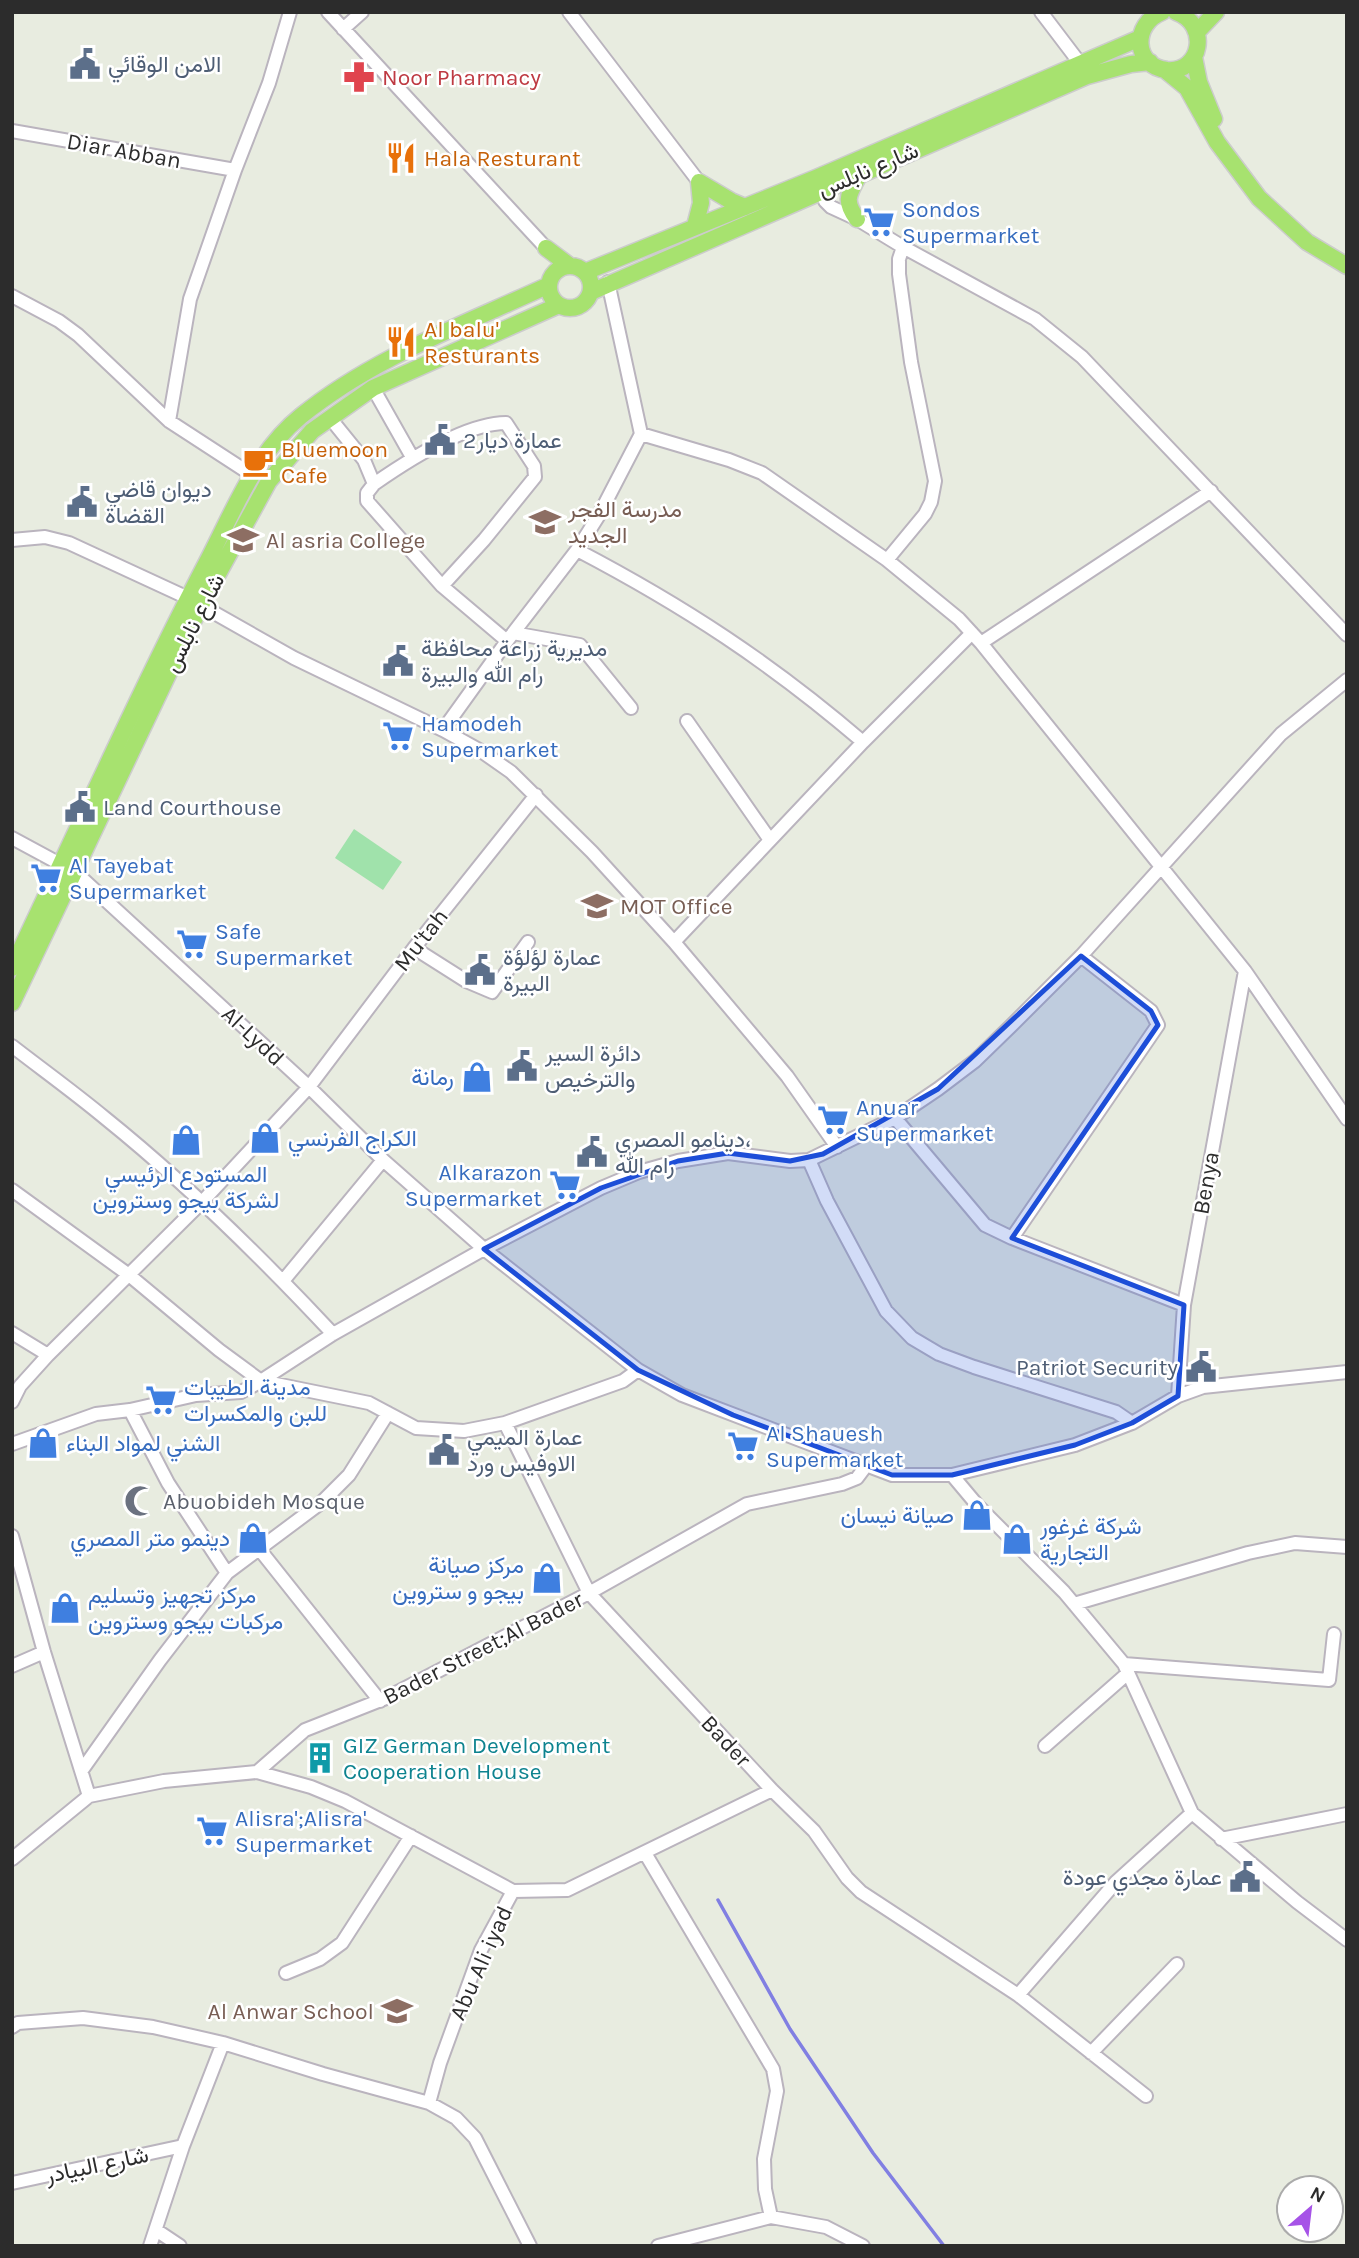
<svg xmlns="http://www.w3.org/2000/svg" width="1359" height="2258" viewBox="0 0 1359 2258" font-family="Karla,Vazirmatn,sans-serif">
  <rect width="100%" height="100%" fill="#e8ece0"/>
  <!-- pitch -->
  <path fill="#a0e2ab" d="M 354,829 L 402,862 L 383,890 L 335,858 Z"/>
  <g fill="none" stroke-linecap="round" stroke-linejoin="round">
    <!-- stream -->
    <path stroke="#817fe2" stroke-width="3.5" d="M 718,1900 L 790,2029 L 873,2153 L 944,2246"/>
    <defs>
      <path id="minor" d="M 328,12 L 546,248
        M 569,12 L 699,182
        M 1041,12 L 1079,62
        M 343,29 L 362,12
        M 12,131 L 235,170
        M 819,185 L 825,201 L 831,207 L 857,219 L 903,247 L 1035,319 L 1082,357 L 1347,635
        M 12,296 L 59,321 L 78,335 L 169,421 L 252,475
        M 373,388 L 412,457
        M 330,418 L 364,460 L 374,484 L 367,493 L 367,501 L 442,586
        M 169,421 L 190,299 L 235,170 L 269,83 L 290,12
        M 641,434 L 729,460 L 762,473 L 887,560 L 959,619 L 981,643 L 1245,971 L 1347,1119
        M 374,484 C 407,461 465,423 506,423 L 534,466 L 535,477 L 484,540 L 442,586 L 507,641
        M 12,540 L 45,537 L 69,543 L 188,598 L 294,658 L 443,730 L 481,751 L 511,772 L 592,852 L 674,942 L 787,1076 L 837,1147
        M 577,550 C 684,606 771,663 863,742
        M 887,560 L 925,514 L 931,502 L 935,481 L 911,362 L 899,274 L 899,259 L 903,247
        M 513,633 L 580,645 L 631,708
        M 981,643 L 1211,491
        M 687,721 L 770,840
        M 443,730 L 507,641 L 577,550 L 599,515 L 641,434 L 608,282
        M 12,838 L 75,872 L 309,1087 L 383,1160 L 484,1249 L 638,1370 L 682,1395 L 892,1475 L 952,1475 L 1075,1445 L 1132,1423 L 1178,1396 L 1203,1387 L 1347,1372
        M 674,942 L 863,742 L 972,633
        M 414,948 L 466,981 L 492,992 L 528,942
        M 12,1046 C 43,1070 75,1093 105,1118 C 187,1184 262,1258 333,1334
        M 895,1118 L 985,1225 L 1012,1238 L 1184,1305
        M 809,1160 L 827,1201 L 886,1311 L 912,1338 L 939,1354 L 974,1367 L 1116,1412 L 1132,1423
        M 12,1190 L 129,1275 L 219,1350 L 261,1381 L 369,1403 L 416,1428 L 464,1431 L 505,1423 L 623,1381 L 638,1370
        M 1012,1238 L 1158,1025 L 1151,1011 L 1081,956
        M 283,1281 L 383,1160
        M 12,1333 L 48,1355
        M 1178,1396 L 1184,1305 L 1245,971
        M 12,1402 L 20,1386 L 48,1355 L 202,1202 L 309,1087 L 414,948 L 536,795
        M 130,1410 L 168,1483 L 227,1573
        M 505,1423 L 589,1593 L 772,1790 L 814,1831 L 847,1878 L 861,1892 L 1018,1995 L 1146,2096
        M 12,1444 L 96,1414 L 130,1410 L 196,1395 L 241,1392 L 256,1384 L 333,1334 L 484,1249 L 601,1188 L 639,1172 L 678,1161 L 728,1153 L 790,1161 L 809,1160 L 895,1118 L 938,1089 L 975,1061 L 1011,1026 L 1081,956 L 1281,734 L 1347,680
        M 952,1475 L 978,1506 L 1064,1592 L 1124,1664 L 1192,1813 L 1116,1882 L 1018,1995
        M 12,1536 L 44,1652 L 89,1796
        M 260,1550 L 380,1701
        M 1074,1604 L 1248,1553 L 1295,1543 L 1347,1547
        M 1124,1664 L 1329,1680 L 1334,1634
        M 12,1666 L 44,1652
        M 1045,1746 L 1128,1673
        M 82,1770 L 160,1660 L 227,1573 L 322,1502 L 349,1475 L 388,1413
        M 257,1772 L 311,1787 L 345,1801 L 513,1891
        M 1192,1813 L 1297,1902 L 1347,1940
        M 1221,1839 L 1347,1814
        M 645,1853 L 773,2069 L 777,2091 L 764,2159 L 765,2189 L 771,2217
        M 12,1859 L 89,1796 L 164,1781 L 257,1772 L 305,1730 L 386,1698 L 589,1593 L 747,1504 L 842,1484 L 857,1478 L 866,1466
        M 286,1973 L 320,1959 L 342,1943 L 411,1836
        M 12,2027 L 18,2023 L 83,2018 L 153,2027 L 223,2043 L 323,2074 L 429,2103 L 456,2118 L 475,2138 L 530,2246
        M 1091,2053 L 1177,1964
        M 429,2103 L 440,2063 L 481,1950 L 513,1891 L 567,1890 L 772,1790
        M 12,2183 L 183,2146
        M 156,2230 L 180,2246
        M 150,2246 L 183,2146 L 223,2043
        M 658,2246 L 771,2217 L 826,2227 L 863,2246"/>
      <path id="major" d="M 1162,12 C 1132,24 1133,66 1167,70 C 1202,73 1210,24 1176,12
        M 1197,32 L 1216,12
        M 1194,57 L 1199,82 L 1214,119
        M 1165,70 L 1187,88 L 1217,142 L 1259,198 L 1307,242 L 1347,266
        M 699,182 L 731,201 L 745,207
        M 857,219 C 843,200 849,194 859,175
        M 695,226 L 701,203 L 699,182
        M 546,248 L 570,266
        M549 287a21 21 0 1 1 42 0a21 21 0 1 1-42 0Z
        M 585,272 L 816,178 L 1140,38
        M 591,292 L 1087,76 L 1131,64 L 1150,62
        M 12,968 C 77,832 138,694 207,562 C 233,512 256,452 301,416 C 374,357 465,324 549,285
        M 12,1003 L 201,605 L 269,481 L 312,431 L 373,388 L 559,305"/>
    </defs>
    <!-- minor casing -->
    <use href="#minor" stroke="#bab4be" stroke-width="16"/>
    <!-- major casing -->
    <use href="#major" stroke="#ccc" stroke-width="19"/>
    <!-- minor -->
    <use href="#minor" stroke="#fff" stroke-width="12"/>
    <!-- major -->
    <use href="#major" stroke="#a7e26f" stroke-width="16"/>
  </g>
  <!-- marked area -->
  <path fill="#1d4ed8" fill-opacity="0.2" stroke="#1d4ed8" stroke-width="5" stroke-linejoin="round" d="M 1081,956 L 1151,1011 L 1158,1025 L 1012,1238 L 1184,1305 L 1178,1396 L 1132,1423 L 1075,1445 L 952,1475 L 892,1475 L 733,1415 L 638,1370 L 484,1249 L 601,1188 L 678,1161 L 728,1153 L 790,1161 L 823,1154 L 938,1089 Z"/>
  <!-- icons -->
  <defs>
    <symbol id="civic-bare" viewBox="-9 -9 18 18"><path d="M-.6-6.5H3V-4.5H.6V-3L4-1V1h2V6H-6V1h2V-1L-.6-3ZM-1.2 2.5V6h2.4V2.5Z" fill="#5c6f8a" stroke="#fff" stroke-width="2.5" paint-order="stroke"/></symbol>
    <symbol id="pharmacy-bare" viewBox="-9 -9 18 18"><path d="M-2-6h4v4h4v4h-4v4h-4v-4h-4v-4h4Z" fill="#e0444e" stroke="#fff" stroke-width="2.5" paint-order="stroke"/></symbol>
    <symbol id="restaurant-bare" viewBox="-9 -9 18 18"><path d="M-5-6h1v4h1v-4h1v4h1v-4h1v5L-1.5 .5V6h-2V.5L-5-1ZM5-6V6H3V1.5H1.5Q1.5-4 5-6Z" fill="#e8710a" stroke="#fff" stroke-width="2.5" paint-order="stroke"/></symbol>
    <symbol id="supermarket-bare" viewBox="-9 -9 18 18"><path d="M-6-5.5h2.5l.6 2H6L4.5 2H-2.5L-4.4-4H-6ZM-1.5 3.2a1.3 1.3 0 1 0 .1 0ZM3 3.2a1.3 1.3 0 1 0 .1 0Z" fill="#3f7fe0" stroke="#fff" stroke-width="2.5" paint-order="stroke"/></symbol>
    <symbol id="cafe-bare" viewBox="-9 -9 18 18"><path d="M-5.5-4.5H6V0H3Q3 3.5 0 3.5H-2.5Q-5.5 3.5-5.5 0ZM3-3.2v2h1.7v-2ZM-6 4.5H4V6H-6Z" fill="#e8710a" stroke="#fff" stroke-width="2.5" paint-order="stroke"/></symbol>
    <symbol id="school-bare" viewBox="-9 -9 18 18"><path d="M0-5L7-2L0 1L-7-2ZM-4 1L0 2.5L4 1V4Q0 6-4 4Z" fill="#8d6e63" stroke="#fff" stroke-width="2.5" paint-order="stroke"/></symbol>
    <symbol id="university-bare" viewBox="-9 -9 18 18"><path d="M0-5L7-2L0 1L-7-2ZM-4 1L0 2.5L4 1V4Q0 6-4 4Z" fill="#8d6e63" stroke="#fff" stroke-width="2.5" paint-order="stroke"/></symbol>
    <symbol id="shop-bare" viewBox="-9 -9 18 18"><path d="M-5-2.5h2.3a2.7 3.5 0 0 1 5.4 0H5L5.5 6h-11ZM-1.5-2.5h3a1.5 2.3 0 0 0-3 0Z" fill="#3f7fe0" stroke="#fff" stroke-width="2.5" paint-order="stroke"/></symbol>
    <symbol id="mosque-bare" viewBox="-9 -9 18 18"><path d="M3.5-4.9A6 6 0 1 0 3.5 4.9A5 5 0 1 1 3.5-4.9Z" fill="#6b7280" stroke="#fff" stroke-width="2.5" paint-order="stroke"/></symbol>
    <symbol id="building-bare" viewBox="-9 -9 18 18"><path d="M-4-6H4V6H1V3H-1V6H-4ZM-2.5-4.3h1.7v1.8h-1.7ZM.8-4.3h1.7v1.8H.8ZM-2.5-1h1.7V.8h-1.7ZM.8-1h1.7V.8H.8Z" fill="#0f9aa8" stroke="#fff" stroke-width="2.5" paint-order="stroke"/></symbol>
  </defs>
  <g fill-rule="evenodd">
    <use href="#civic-bare" x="63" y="42" width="44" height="44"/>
    <use href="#pharmacy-bare" x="337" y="55" width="44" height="44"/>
    <use href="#restaurant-bare" x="379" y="136" width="44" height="44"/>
    <use href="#supermarket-bare" x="857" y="200" width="44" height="44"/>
    <use href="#restaurant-bare" x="379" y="320" width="44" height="44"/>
    <use href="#civic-bare" x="418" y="418" width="44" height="44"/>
    <use href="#cafe-bare" x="236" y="440" width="44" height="44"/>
    <use href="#civic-bare" x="60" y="480" width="44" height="44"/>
    <use href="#school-bare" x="523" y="500" width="44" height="44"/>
    <use href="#university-bare" x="221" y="518" width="44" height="44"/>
    <use href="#civic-bare" x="376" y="639" width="44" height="44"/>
    <use href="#supermarket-bare" x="376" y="714" width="44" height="44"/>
    <use href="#civic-bare" x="58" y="785" width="44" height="44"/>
    <use href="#supermarket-bare" x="24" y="856" width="44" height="44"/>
    <use href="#school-bare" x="575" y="884" width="44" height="44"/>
    <use href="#supermarket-bare" x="170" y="922" width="44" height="44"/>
    <use href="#civic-bare" x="458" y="948" width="44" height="44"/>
    <use href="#civic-bare" x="500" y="1044" width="44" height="44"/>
    <use href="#shop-bare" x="455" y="1055" width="44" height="44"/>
    <use href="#supermarket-bare" x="811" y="1098" width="44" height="44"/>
    <use href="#shop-bare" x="243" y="1116" width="44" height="44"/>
    <use href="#shop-bare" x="164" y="1118" width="44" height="44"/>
    <use href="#civic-bare" x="570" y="1130" width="44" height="44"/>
    <use href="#supermarket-bare" x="543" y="1163" width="44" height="44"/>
    <use href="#civic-bare" x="1179" y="1345" width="44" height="44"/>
    <use href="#supermarket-bare" x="139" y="1378" width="44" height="44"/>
    <use href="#shop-bare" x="21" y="1421" width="44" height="44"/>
    <use href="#supermarket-bare" x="721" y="1424" width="44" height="44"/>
    <use href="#civic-bare" x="422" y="1428" width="44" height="44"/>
    <use href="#mosque-bare" x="118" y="1479" width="44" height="44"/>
    <use href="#shop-bare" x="955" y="1493" width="44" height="44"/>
    <use href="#shop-bare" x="231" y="1516" width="44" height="44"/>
    <use href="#shop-bare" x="995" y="1517" width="44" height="44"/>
    <use href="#shop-bare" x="525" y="1556" width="44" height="44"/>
    <use href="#shop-bare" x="43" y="1586" width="44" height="44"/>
    <use href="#building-bare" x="298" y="1736" width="44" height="44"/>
    <use href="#supermarket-bare" x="190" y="1809" width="44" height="44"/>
    <use href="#civic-bare" x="1223" y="1855" width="44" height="44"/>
    <use href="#school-bare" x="375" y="1989" width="44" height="44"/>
  </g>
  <g text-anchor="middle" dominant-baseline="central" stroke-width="5" stroke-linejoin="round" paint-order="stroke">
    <!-- service labels -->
    <g font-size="23" fill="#4e5e75" stroke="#fff" text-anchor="start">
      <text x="108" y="64">الامن الوقائي</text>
      <text x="463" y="440">عمارة ديار2</text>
      <text x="105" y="489">ديوان قاضي<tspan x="105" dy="26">القضاة</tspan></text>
      <text x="421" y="648">مديرية زراعة محافظة<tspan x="421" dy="26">رام الله والبيرة</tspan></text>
      <text x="103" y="807">Land Courthouse</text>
      <text x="503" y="957">عمارة لؤلؤة<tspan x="503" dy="26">البيرة</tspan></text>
      <text x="545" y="1053">دائرة السير<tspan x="545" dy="26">والترخيص</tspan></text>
      <text x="615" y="1139">دينامو المصري،<tspan x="615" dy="26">رام الله</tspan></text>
      <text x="1178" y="1367" text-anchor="end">Patriot Security</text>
      <text x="467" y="1437">عمارة الميمي<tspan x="467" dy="26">الاوفيس ورد</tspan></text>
      <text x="1222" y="1877" text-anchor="end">عمارة مجدي عودة</text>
    </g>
    <!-- health labels -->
    <g font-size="23" fill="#be3a42" stroke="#fff" text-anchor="start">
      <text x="382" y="77">Noor Pharmacy</text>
    </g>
    <!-- street labels -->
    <g font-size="23" fill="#2c2c2c" stroke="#fff">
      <text transform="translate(124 151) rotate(10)">Diar Abban</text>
      <text transform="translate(868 170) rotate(-23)">شارع نابلس</text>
      <text transform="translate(194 623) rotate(-63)">شارع نابلس</text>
      <text transform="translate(421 940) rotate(-52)">Mu'tah</text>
      <text transform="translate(253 1036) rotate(43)">Al-Lydd</text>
      <text transform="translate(1206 1183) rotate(-80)">Benya</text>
      <text transform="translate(483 1648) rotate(-27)">Bader Street;Al Bader</text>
      <text transform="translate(726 1741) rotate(47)">Bader</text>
      <text transform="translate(481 1963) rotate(-66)">Abu Ali iyad</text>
      <text transform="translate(97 2165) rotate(-12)">شارع البيادر</text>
    </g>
    <!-- food labels -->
    <g font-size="23" fill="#c56008" stroke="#fff" text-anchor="start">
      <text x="424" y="158">Hala Resturant</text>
      <text x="424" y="329">Al balu'<tspan x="424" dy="26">Resturants</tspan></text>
      <text x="281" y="449">Bluemoon<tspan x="281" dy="26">Cafe</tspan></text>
    </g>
    <!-- shop labels -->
    <g font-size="23" fill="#366cbe" stroke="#fff" text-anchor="start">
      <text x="902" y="209">Sondos<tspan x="902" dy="26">Supermarket</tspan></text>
      <text x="421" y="723">Hamodeh<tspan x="421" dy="26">Supermarket</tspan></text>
      <text x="69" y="865">Al Tayebat<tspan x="69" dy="26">Supermarket</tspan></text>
      <text x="215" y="931">Safe<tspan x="215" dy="26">Supermarket</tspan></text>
      <text x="454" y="1077" text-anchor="end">رمانة</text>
      <text x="856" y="1107">Anuar<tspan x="856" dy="26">Supermarket</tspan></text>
      <text x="288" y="1138">الكراج الفرنسي</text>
      <text x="542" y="1172" text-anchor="end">Alkarazon<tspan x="542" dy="26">Supermarket</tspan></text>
      <text x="186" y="1174" text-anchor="middle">المستودع الرئيسي<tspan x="186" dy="26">لشركة بيجو وستروين</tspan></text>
      <text x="184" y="1387">مدينة الطيبات<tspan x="184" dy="26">للبن والمكسرات</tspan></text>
      <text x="766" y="1433">Al Shauesh<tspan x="766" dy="26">Supermarket</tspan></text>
      <text x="66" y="1443">الشني لمواد البناء</text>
      <text x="954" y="1515" text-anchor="end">صيانة نيسان</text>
      <text x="1040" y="1526">شركة غرغور<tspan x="1040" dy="26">التجارية</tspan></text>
      <text x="230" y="1538" text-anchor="end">دينمو متر المصري</text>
      <text x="524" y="1565" text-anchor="end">مركز صيانة<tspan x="524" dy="26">بيجو و ستروين</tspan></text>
      <text x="88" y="1595">مركز تجهيز وتسليم<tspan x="88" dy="26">مركبات بيجو وستروين</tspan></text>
      <text x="235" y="1818">Alisra';Alisra'<tspan x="235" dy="26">Supermarket</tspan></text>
    </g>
    <!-- education labels -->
    <g font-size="23" fill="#785e54" stroke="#fff" text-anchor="start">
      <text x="568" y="509">مدرسة الفجر<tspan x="568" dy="26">الجديد</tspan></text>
      <text x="266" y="540">Al asria College</text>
      <text x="620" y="906">MOT Office</text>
      <text x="374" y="2011" text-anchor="end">Al Anwar School</text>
    </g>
    <!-- worship labels -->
    <g font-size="23" fill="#5b616d" stroke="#fff" text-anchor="start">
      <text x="163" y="1501">Abuobideh Mosque</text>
    </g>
    <!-- culture labels -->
    <g font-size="23" fill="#0d838f" stroke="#fff" text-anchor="start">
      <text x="343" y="1745">GIZ German Development<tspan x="343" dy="26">Cooperation House</tspan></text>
    </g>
  </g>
  <!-- border -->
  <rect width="1359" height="2258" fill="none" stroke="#2c2c2c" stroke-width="28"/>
  <!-- north arrow -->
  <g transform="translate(1310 2209) rotate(28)"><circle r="33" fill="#ffffff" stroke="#ababab" stroke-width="2"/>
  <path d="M0-5L12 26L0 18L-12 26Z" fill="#a653e7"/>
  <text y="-10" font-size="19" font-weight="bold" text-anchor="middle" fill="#2c2c2c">N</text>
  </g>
</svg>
